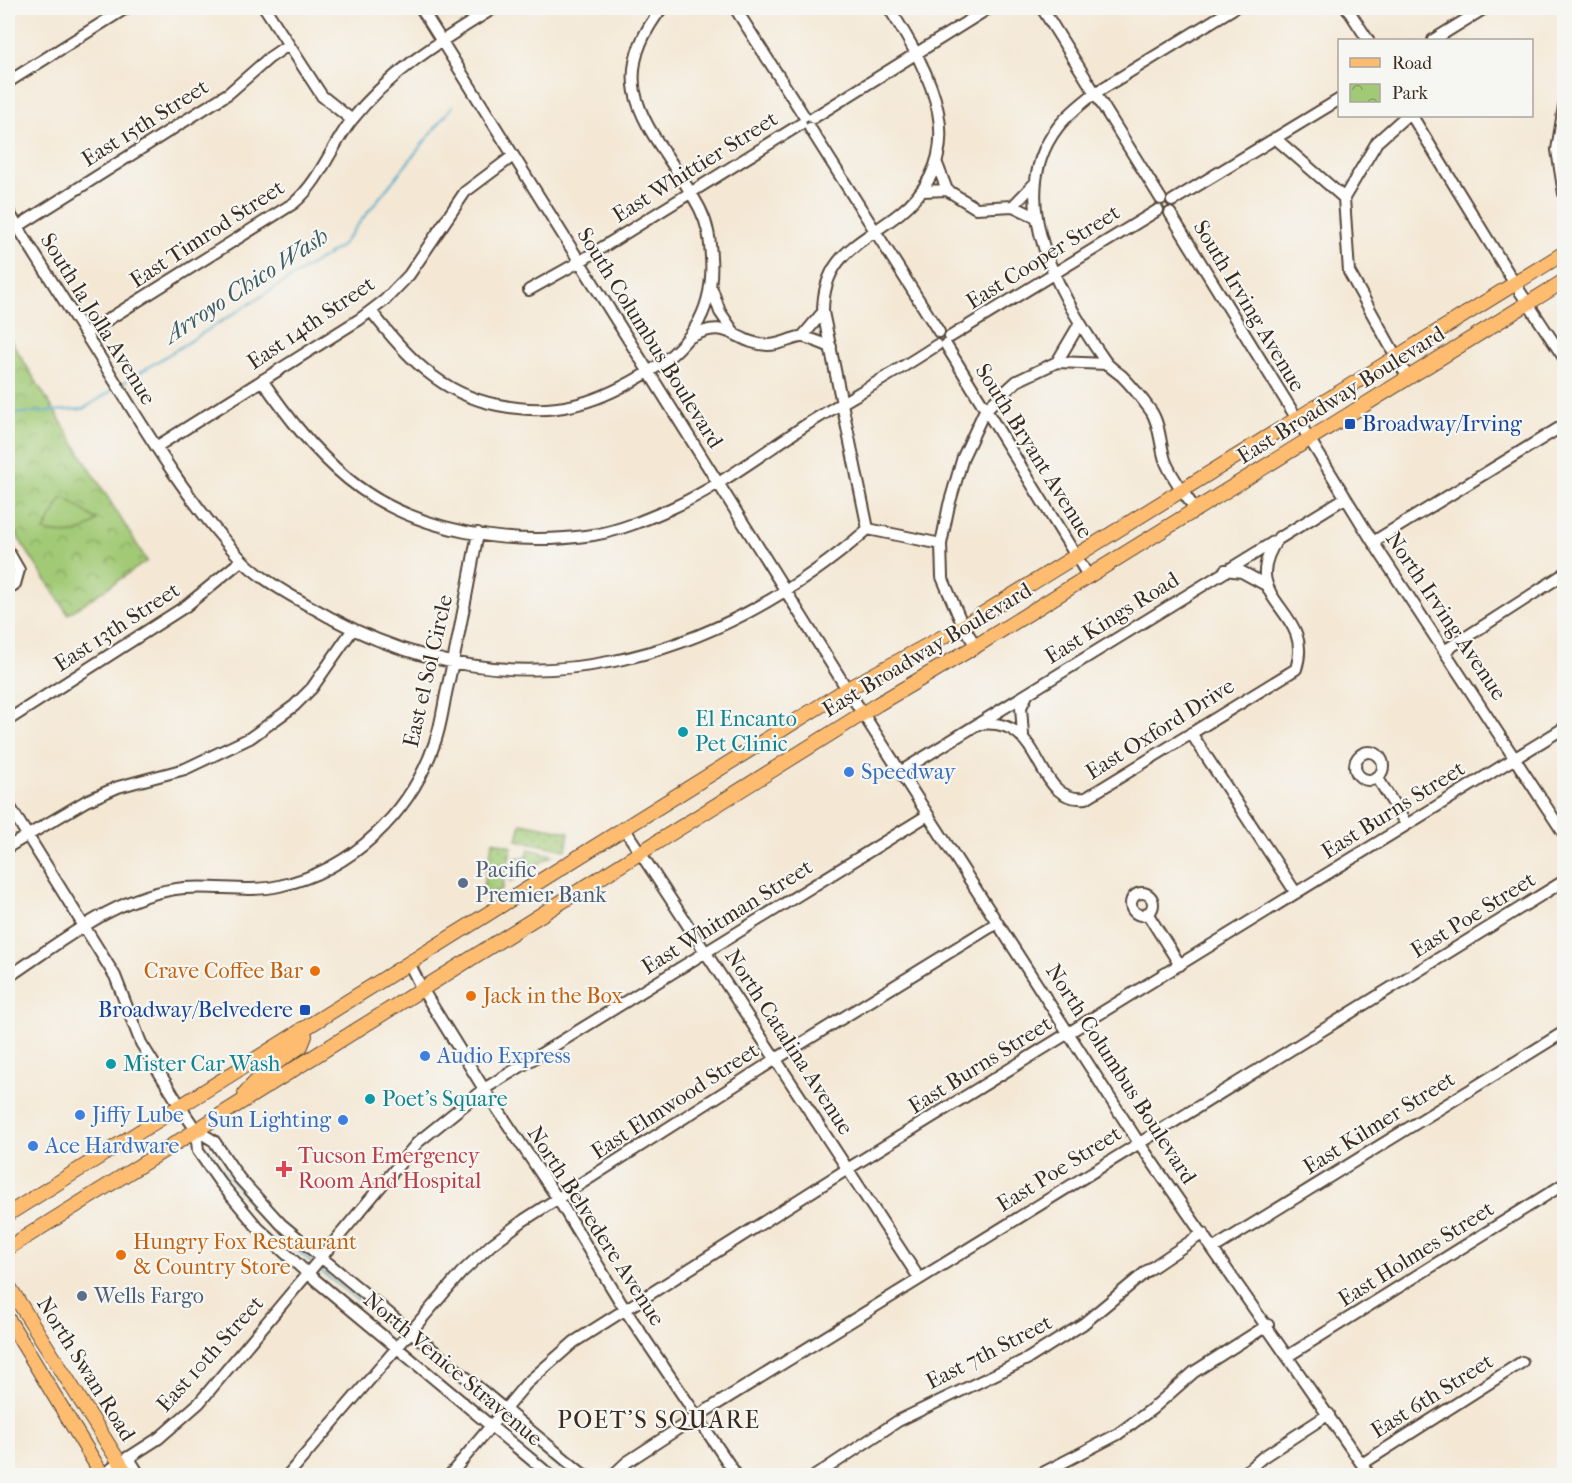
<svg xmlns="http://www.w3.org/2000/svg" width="1572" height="1483" viewBox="0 0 1572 1483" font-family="'IM FELL French Canon',serif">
  <defs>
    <pattern id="grass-dots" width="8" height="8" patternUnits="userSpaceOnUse" patternTransform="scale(1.5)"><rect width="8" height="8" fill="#a2ca76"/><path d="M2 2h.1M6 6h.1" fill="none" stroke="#85a460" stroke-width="1.8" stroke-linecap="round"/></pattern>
    <pattern id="park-crowns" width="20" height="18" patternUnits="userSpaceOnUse" patternTransform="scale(1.5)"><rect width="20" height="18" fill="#a2ca76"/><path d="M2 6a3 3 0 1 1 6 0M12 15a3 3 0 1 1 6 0" fill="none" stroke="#85a460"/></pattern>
  </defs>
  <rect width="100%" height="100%" fill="#f6f6f2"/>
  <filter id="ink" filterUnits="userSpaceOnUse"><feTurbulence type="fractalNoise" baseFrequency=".0167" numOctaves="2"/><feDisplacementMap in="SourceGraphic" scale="12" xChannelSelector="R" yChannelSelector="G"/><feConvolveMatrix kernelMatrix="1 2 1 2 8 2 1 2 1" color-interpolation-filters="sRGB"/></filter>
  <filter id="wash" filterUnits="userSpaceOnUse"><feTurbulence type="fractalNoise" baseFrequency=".008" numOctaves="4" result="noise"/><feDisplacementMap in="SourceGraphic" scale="24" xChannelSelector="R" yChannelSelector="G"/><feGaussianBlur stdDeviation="1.35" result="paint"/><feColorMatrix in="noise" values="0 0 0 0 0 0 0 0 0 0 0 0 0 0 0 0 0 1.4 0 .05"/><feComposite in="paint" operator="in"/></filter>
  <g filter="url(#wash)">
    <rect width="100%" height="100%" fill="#f4e8d5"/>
    <!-- grass -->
    <path fill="url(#grass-dots)" stroke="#6e7a4a" stroke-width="1.5" d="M 521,823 L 569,832 L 566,850 L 517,840 Z
      M 493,841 L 512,847 L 502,889 L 494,894 L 482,891 Z
      M 529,849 L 553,855 L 510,882 L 515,858 L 527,857 Z"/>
    <!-- park -->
    <path fill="url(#park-crowns)" stroke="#6e7a4a" stroke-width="1.5" d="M 8,336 L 147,561 L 68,614 L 8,522 Z"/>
    <!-- pitch -->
    <path fill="#a2ca76" stroke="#6e7a4a" stroke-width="1.5" d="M 66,498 L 97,520 C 83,535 63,536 44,531 L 61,499 Z"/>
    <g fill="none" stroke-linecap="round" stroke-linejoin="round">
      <!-- stream -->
      <path stroke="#46a7c5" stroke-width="2" d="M 120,385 L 340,247 L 453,106
        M 8,414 L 83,409 L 116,388
        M 210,1150 C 242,1200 267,1225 312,1263
        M 316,1267 L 403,1336
        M 408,1340 L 495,1413
        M 502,1419 L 570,1476"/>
    </g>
  </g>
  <g filter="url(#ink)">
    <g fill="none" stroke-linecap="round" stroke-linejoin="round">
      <defs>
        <path id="minor" d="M 265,8 L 322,96 L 352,120
          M 421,8 L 847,689 L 1139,1143 L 1370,1476
          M 735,8 L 804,116
          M 1042,8 L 1161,199
          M 1347,8 L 1368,40
          M 1433,40 L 1485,8
          M 8,82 L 126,8
          M 1564,106 L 1557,150 L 1564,194
          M 1412,116 L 1515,284 L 1564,358
          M 813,118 L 989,8
          M 810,128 L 939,332
          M 1275,138 L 1344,198
          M 937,164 L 947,190
          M 922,191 L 947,190 L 976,208 L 1013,206 L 1036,182
          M 1344,198 L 1349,272 L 1408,378
          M 1344,198 L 1377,142 L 1406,116
          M 1172,201 L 1340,99
          M 1013,206 L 1036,217
          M 8,211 C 35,255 63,299 91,343 C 137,416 181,494 240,558 C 263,582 304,603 333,619 C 520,719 717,661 868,529
          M 1170,213 L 1373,542 L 1564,834
          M 17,227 L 229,93 L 269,58 L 288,45
          M 712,289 L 720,312 L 733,331
          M 529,290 L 579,262 L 801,124
          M 371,311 C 405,355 440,394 498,405 C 553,416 592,405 640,377 C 688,350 715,313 711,257 C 710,239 708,225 700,209 C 662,136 595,93 662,8
          M 85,334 L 294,203 C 320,181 331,147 351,121 C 390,71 442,40 494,8
          M 802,337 L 823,312
          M 950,337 L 1158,210
          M 689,338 C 729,315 734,344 768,345 C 780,345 789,339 800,337 C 808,336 822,344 831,347
          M 946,345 L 1089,577
          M 1057,362 L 1107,364
          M 262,380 C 287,416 313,450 348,479 C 414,533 511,547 593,535 C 619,531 647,519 670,509 C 719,487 764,452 809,423 C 851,397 895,373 937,345
          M 156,447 L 360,319 L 385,300 L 409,275 L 465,192 L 513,156
          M 1196,511 C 1186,495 1171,477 1165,460 C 1160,445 1160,424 1151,411 C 1143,400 1132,386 1122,376 C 1116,371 1109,367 1105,361 C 1061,298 1002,199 1058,127 C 1068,114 1082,103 1095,93 L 1234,8
          M 868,529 L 823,312 C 823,254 861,244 900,213 C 975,152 930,72 889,8
          M 868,529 L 941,544
          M 1373,542 L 1564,425
          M 8,551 L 19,570 L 15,584 L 8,589
          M 1225,570 L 1242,572 L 1266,585
          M 976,646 L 963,626 L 942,577 L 941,544 L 949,505 L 963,457 L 985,410 L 1017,381 L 1057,362 L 1080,323
          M 1446,650 L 1564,574
          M 8,720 L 186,606 L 242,560
          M 980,724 C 1048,716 1031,804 1086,798 L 1296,669 C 1316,608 1233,601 1279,537
          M 1191,733 L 1296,893
          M 1023,735 L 1021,707 L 1027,695
          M1355 766a14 14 0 1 1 28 0a14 14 0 1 1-28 0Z
          M 900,772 L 1345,498
          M 1377,777 L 1406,824
          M 8,804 L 115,976 L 141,1043 L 185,1114 L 196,1130 L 214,1141 L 239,1178 L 281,1224 L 585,1476
          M 624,828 L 919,1278
          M 8,847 L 86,801 L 118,787 L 185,769 L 250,738 L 294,706 L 312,688 L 353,629
          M1131 904a11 11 0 1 1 22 0a11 11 0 1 1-22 0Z
          M 1147,913 L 1180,965
          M 409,963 L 422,989 L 484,1089 L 558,1199 L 624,1308 L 737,1476
          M 8,977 C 61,942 118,894 184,888 C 216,885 247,893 279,886 C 352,870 411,813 435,742 C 441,726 443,707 447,689 C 459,638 468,585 478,533
          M 196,1130 L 198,1151 L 219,1181 L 258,1228 L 306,1272 L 551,1476
          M 1214,1248 L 1564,1032
          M 1288,1356 L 1564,1184
          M 128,1457 L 140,1476
          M 1362,1464 L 1522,1362
          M 100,1476 L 159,1438 L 199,1403 L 418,1142 L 484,1089 L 928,815
          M 287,1476 L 461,1273 L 492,1244 L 524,1220 L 776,1059 L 997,923
          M 449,1476 L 526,1384 L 574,1342 L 849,1168 L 1564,728
          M 612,1476 L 627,1462 L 696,1417 L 1564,881
          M 815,1476 L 898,1421 L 1029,1358 L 1083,1324 L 1147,1271 L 1203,1233
          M 1037,1476 L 1118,1434 L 1152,1409 L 1194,1372 L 1268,1325
          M 1241,1476 L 1263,1457 L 1329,1414"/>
        <path id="major" d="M 245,1093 L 270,1067 L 301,1046 L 305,1036 L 302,1029
          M 8,1214 L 847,689 L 963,626 L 1564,253
          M 8,1248 L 878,704 L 976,646 L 1564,281
          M 8,1285 L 128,1476
          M 8,1319 L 103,1476"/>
      </defs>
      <!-- minor casing -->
      <use href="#minor" stroke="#574639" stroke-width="14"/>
      <!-- major casing -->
      <use href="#major" stroke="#574639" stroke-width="16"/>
      <!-- minor -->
      <use href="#minor" stroke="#fff" stroke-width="10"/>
      <!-- major -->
      <use href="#major" stroke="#fdbc70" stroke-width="14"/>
    </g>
  </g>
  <!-- markers -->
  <g fill="#1a4fb4" stroke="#f6f6f2" stroke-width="2">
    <rect x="1344" y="418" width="12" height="12" rx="3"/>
    <rect x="299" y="1004" width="12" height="12" rx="3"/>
  </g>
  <g fill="#0f9aa8" stroke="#f6f6f2" stroke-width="2">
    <circle cx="683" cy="732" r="6"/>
    <circle cx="111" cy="1064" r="6"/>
    <circle cx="370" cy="1099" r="6"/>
  </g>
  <g fill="#3f7fe0" stroke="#f6f6f2" stroke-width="2">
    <circle cx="849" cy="772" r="6"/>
    <circle cx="425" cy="1056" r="6"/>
    <circle cx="80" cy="1115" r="6"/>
    <circle cx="343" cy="1120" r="6"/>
    <circle cx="33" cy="1146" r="6"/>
  </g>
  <g fill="#5c6f8a" stroke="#f6f6f2" stroke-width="2">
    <circle cx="463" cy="883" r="6"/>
    <circle cx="82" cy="1296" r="6"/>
  </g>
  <g fill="#e8710a" stroke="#f6f6f2" stroke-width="2">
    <circle cx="315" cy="971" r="6"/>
    <circle cx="471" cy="996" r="6"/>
    <circle cx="121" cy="1255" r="6"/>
  </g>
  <path fill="#e0444e" stroke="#f6f6f2" stroke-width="2" d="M281 1160h6v6h6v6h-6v6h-6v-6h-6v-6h6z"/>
  <g text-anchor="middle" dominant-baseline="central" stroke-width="4.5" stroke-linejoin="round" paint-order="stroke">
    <!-- street labels -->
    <g font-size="22" fill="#3b2a1e" stroke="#f6f6f2">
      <text transform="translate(145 123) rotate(-32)">East 15th Street</text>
      <text transform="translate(695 167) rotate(-32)">East Whittier Street</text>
      <text transform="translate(207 234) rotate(-33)">East Timrod Street</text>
      <text transform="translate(1043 257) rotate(-32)">East Cooper Street</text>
      <text transform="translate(1249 306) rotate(59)">South Irving Avenue</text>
      <text transform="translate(98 319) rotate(58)">South la Jolla Avenue</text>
      <text transform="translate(311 323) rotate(-34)">East 14th Street</text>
      <text transform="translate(650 338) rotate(58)">South Columbus Boulevard</text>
      <text transform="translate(1341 395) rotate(-32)">East Broadway Boulevard</text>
      <text transform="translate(1034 451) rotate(58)">South Bryant Avenue</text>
      <text transform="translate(1446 616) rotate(56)">North Irving Avenue</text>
      <text transform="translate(1112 618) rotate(-32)">East Kings Road</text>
      <text transform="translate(117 627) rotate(-33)">East 13th Street</text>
      <text transform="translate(927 650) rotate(-31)">East Broadway Boulevard</text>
      <text transform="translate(428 671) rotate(-77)">East el Sol Circle</text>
      <text transform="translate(1160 729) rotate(-32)">East Oxford Drive</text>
      <text transform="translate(1393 810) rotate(-32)">East Burns Street</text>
      <text transform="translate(1473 915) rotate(-32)">East Poe Street</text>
      <text transform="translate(727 917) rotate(-32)">East Whitman Street</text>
      <text transform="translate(789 1042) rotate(57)">North Catalina Avenue</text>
      <text transform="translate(980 1065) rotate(-32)">East Burns Street</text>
      <text transform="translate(1121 1074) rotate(57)">North Columbus Boulevard</text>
      <text transform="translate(675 1101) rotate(-33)">East Elmwood Street</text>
      <text transform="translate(1379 1123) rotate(-32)">East Kilmer Street</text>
      <text transform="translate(1059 1169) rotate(-32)">East Poe Street</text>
      <text transform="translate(596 1226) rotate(57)">North Belvedere Avenue</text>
      <text transform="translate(1416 1254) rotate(-32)">East Holmes Street</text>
      <text transform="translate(989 1352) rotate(-27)">East 7th Street</text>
      <text transform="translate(210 1354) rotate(-48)">East 10th Street</text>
      <text transform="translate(86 1369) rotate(58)">North Swan Road</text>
      <text transform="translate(453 1369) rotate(40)">North Venice Stravenue</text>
      <text transform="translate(1432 1396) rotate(-32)">East 6th Street</text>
    </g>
    <!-- transit labels -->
    <g font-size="22" fill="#164399" stroke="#f6f6f2" text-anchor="start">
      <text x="1362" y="424">Broadway/Irving</text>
      <text x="293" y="1010" text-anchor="end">Broadway/Belvedere</text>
    </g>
    <!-- culture labels -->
    <g font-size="22" fill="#0d838f" stroke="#f6f6f2" text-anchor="start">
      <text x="695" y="719">El Encanto<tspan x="695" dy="25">Pet Clinic</tspan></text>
      <text x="123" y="1064">Mister Car Wash</text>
      <text x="382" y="1099">Poet's Square</text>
    </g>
    <!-- shop labels -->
    <g font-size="22" fill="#366cbe" stroke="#f6f6f2" text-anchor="start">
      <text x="861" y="772">Speedway</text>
      <text x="437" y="1056">Audio Express</text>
      <text x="92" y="1115">Jiffy Lube</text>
      <text x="331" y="1120" text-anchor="end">Sun Lighting</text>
      <text x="45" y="1146">Ace Hardware</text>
    </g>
    <!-- service labels -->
    <g font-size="22" fill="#4e5e75" stroke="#f6f6f2" text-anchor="start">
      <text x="475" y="870">Pacific<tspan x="475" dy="25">Premier Bank</tspan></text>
      <text x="94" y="1296">Wells Fargo</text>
    </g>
    <!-- food labels -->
    <g font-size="22" fill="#c56008" stroke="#f6f6f2" text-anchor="start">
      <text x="303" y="971" text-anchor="end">Crave Coffee Bar</text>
      <text x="483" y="996">Jack in the Box</text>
      <text x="133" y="1242">Hungry Fox Restaurant<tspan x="133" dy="25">&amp; Country Store</tspan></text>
    </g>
    <!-- health labels -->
    <g font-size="22" fill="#be3a42" stroke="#f6f6f2" text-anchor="start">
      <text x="298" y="1156">Tucson Emergency<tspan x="298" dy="25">Room And Hospital</tspan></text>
    </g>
    <!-- water labels -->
    <g font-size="24" font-style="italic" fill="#3f5c61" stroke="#f6f6f2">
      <text transform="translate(246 285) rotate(-33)">Arroyo Chico Wash</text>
    </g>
    <!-- neighbourhood labels -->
    <g font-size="24" letter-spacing="1.5" fill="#3b2a1e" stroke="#f6f6f2">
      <text x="659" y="1420">POET'S SQUARE</text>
    </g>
  </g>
  <!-- margin -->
  <rect width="1572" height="1483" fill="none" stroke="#f6f6f2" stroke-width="30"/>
  <!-- legend -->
  <rect x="1338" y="39" width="195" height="78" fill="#f6f6f2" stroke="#aba49d" stroke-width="1.5"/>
  <rect x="1350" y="58" width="30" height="9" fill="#fdbc70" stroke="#aba49d" stroke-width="1.5"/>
  <text x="1392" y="69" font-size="18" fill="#3b2a1e">Road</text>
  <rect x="1350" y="84" width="30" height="18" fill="url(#park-crowns)" stroke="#aba49d" stroke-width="1.5"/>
  <text x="1392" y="99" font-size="18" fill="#3b2a1e">Park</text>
</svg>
